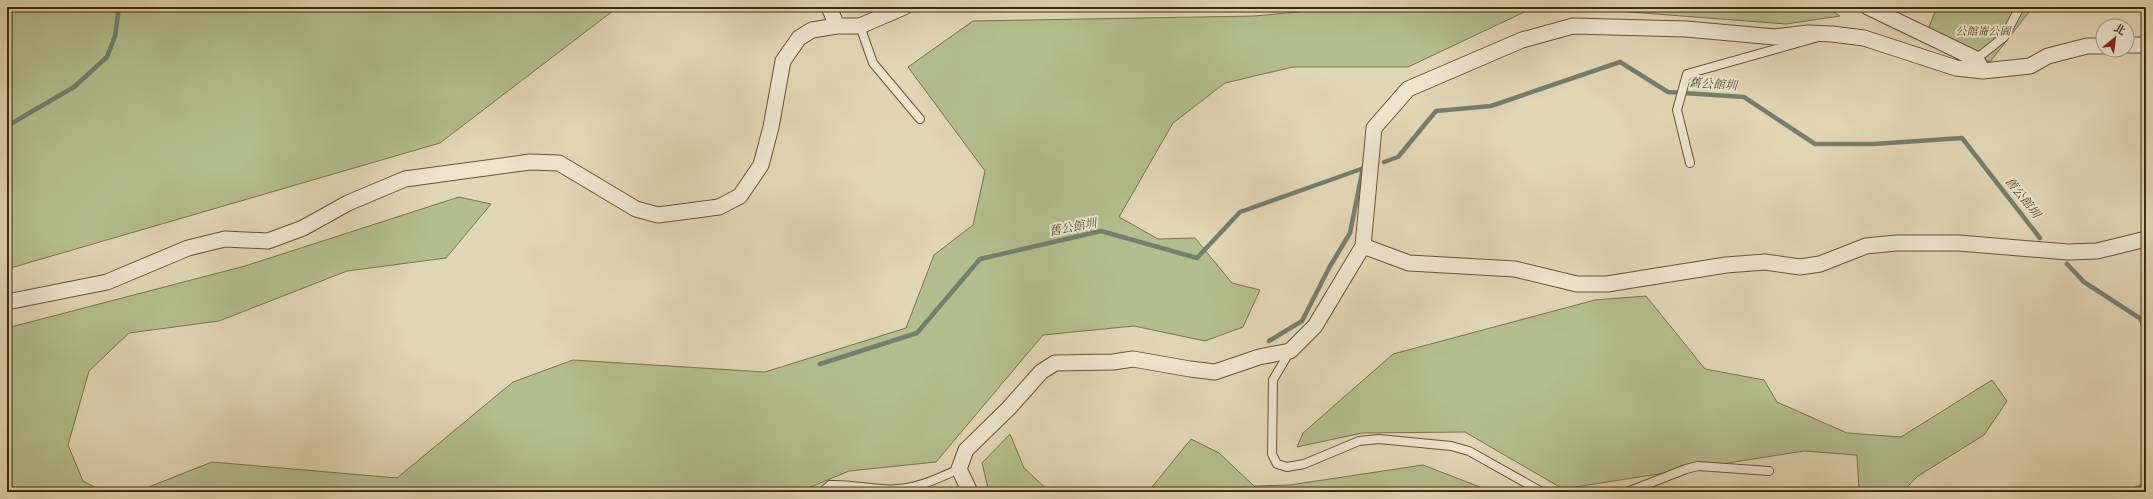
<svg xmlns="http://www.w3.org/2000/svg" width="2153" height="499" viewBox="0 0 2153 499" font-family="'Old Standard TT','Noto Serif TC',serif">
  <rect width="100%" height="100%" fill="#e1d6b2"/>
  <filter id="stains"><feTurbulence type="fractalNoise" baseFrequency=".005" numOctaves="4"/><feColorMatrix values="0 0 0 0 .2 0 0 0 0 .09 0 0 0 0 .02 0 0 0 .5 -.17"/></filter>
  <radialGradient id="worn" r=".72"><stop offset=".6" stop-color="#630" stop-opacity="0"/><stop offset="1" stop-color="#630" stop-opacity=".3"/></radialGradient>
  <!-- green -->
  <path fill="#b3be8c" stroke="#79744c" d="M 7,7 L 618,7 L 440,143 L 7,269 Z
    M 1352,7 L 1535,7 L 1408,67 L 1293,67 L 1225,83 L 1173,123 L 1119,217 L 1158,239 L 1195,238 L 1232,283 L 1260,290 L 1243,327 L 1205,341 L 1134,326 L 1043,335 L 936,462 L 849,471 L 799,492 L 136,492 L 212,462 L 397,478 L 513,382 L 573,360 L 765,372 L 906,328 L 934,255 L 973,225 L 985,171 L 908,67 L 973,21 L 1254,16 Z
    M 1565,7 L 1826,7 L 1840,16 L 1786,24 Z
    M 1937,7 L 2023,7 L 2029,12 L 1990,62 L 1927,32 Z
    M 459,197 L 491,204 L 446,258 L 347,271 L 219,321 L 129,333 L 89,371 L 68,445 L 83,481 L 104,492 L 7,492 L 7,328 L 245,266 Z
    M 1646,296 L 1705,369 L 1764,380 L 1777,402 L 1847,433 L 1901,437 L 1992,380 L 2007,401 L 1984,435 L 1918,476 L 1902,492 L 1859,492 L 1857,455 L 1804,451 L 1563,489 L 1465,432 L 1362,433 L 1297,447 L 1303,433 L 1393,354 L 1595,300 Z
    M 1010,434 L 1024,468 L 1050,492 L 989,492 L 982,463 Z
    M 1191,439 L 1219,453 L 1254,486 L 1290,485 L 1423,465 L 1493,492 L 1148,492 Z
    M 2146,482 L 2146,492 L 2125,492 Z"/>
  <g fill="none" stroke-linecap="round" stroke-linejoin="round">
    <!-- stream -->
    <path stroke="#737f6f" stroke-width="4.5" d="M 7,126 L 74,87 L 107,57 L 115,36 L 119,7
      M 1384,162 L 1398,157 L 1436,111 L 1491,106 L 1620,62 L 1668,92 L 1744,97 L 1815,144 L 1874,144 L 1962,138 L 2040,238
      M 2067,264 L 2084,282 L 2141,319 L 2146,336
      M 1269,341 L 1302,321 L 1329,268 L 1350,233 L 1363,168
      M 820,364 L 917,333 L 980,259 L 1101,231 L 1197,258 L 1240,212 L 1364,168"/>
    <defs>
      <path id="service" d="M 860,26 L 873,63 L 920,119
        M 1976,59 L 2004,37 L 2020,7
        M 1690,163 L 1677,110 L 1687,74 L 1815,38
        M 1290,351 L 1273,380 L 1272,454 L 1277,464 L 1287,467 L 1304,464 L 1359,441 L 1379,439 L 1451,446 L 1469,451 L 1542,492
        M 822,492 L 830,485 C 848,484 864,488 882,489 C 910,492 935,480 959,469
        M 1627,492 L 1686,469 L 1698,466 L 1769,471"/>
      <path id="minor" d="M 829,7 L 837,26
        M 1868,7 L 1976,59 L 1983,71
        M 2127,45 L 2146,45
        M 1363,246 L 1409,263 L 1515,269 L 1577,284 L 1607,284 L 1726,265 L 1765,262 L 1800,267 L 1820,264 L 1866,246 L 1896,243 L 1959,243 L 2068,252 L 2097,251 L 2146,239
        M 7,302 L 107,282 L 188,248 L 225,239 L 268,241 L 303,228 L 348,203 L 405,179 L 530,162 L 559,163 L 636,209 L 658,215 L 719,207 L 740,196 L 761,165 L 771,127 L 783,61 L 799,38 L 812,30 L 837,26 L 860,26 L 904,7
        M 970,492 L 959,469 L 966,450 L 1009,408 L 1041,372 L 1055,363 L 1113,362 L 1133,359 L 1190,369 L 1215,372 L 1259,357 L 1290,351 L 1315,326 L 1363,246 L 1374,128 L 1408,89 L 1522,40 L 1573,26 L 1686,29 L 1775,37 L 1808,33 L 1832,34 L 1864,38 L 1956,68 L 1983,71 L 2030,66 L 2048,56 L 2087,46 L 2103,46"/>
    </defs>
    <!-- service casing -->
    <use href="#service" stroke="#685535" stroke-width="10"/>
    <!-- minor casing -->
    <use href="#minor" stroke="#685535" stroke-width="17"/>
    <!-- service -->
    <use href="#service" stroke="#ece4cd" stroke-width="8"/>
    <!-- minor -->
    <use href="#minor" stroke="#ece4cd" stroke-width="15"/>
  </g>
  <g text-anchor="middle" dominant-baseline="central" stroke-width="4" stroke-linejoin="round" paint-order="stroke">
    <!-- park labels -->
    <g font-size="11" font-style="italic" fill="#564825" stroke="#ece4cd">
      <text x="1983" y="32">公館崙公園</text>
    </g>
    <!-- water labels -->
    <g font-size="12" font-style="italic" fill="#544e34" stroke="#ece4cd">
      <text transform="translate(1713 85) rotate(4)">舊公館圳</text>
      <text transform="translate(2022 198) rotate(52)">舊公館圳</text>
      <text transform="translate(1073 228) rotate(-11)">舊公館圳</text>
    </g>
  </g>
  <!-- margin -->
  <rect width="2153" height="499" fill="none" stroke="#e1d6b2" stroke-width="24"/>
  <rect x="8" y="8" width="2137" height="483" fill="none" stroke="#3f2a0b" stroke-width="2"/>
  <rect x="12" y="12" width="2129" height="475" fill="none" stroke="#3f2a0b"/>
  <!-- north arrow -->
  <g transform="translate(2115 38) rotate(29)"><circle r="19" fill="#ece4cd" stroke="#a79a7f"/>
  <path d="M0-3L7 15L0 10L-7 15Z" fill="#8f2418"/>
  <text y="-6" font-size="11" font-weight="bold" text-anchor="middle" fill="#3f2a0b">北</text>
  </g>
  <rect width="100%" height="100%" filter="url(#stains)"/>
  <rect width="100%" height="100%" fill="url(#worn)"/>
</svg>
